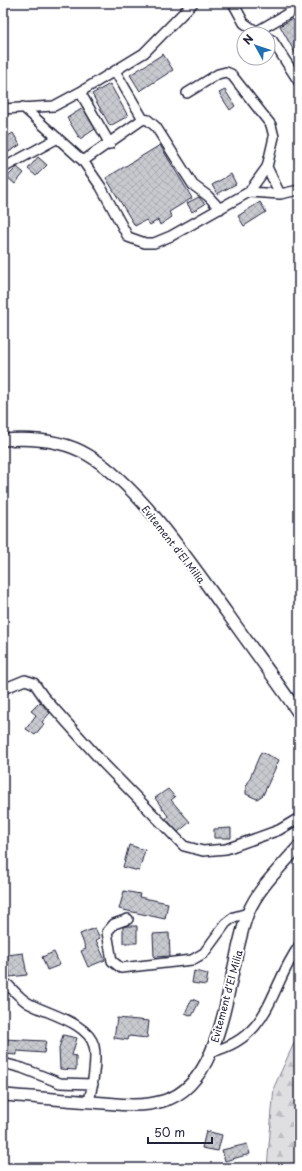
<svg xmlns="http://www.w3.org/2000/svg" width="302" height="1171" viewBox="0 0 302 1171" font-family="'Playpen Sans',sans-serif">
  <defs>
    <pattern id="forest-firs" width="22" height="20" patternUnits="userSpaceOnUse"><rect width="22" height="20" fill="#dfdfe2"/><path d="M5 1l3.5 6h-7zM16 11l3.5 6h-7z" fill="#bfbfc3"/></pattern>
    <pattern id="building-cross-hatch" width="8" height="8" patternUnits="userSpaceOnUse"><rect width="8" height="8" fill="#c8c8cf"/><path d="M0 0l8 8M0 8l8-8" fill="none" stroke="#acacb3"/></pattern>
  </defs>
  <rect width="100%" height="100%" fill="#fff"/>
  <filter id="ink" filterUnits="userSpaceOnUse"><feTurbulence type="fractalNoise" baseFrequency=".025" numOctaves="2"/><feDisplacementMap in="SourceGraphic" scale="8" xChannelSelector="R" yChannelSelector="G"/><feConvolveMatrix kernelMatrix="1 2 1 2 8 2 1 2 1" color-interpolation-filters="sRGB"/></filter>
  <g filter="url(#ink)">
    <!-- forest -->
    <path fill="url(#forest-firs)" stroke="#80808e" d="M 299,1032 L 299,1168 L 267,1168 L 274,1087 Z"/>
    <!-- building -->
    <path fill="url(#building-cross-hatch)" stroke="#22223b" d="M 299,15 L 299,60 L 280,26 Z
      M 163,54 L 173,70 L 140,91 L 130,75 Z
      M 110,84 L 128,116 L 110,126 L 92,94 Z
      M 225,90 L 235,106 L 230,110 L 219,93 Z
      M 83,108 L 95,129 L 80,139 L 67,118 Z
      M 13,133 L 20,145 L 7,153 L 3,146 L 3,139 Z
      M 160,145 L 192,198 L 169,212 L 172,217 L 160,225 L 158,220 L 150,225 L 146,220 L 135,226 L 106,178 Z
      M 38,157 L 47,165 L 36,176 L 28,169 Z
      M 17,167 L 24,173 L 15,184 L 7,177 Z
      M 231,174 L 236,184 L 217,194 L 212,185 Z
      M 199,197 L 205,204 L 192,212 L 187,203 Z
      M 260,202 L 266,212 L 244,226 L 238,216 Z
      M 40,702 L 50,713 L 42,722 L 44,724 L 35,735 L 26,729 L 36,715 L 31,711 Z
      M 261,752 L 279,760 L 263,795 L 257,799 L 246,794 L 246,787 Z
      M 168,789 L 175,797 L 171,800 L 190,822 L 178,832 L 166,819 L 168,816 L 155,798 Z
      M 231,828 L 231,838 L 214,838 L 214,829 Z
      M 129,845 L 145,850 L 139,871 L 123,867 Z
      M 124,891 L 140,894 L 139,897 L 168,903 L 165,919 L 119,909 Z
      M 127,926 L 137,926 L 137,943 L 123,943 L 123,927 Z
      M 95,928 L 100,938 L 96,940 L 105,960 L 88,967 L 81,951 L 86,949 L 80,934 Z
      M 169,933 L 170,956 L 154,957 L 153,934 Z
      M 54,952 L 60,965 L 47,970 L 42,957 Z
      M 23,953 L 27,975 L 10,977 L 7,955 Z
      M 194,971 L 208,974 L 206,985 L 192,983 Z
      M 192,999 L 199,1002 L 192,1016 L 185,1013 Z
      M 117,1018 L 149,1021 L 147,1038 L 129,1036 L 128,1040 L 114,1038 Z
      M 63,1035 L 77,1038 L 72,1055 L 76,1056 L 76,1070 L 60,1069 L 59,1048 Z
      M 3,1039 L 46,1041 L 44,1053 L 17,1051 L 17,1055 L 3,1054 Z
      M 206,1131 L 222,1135 L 218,1151 L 202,1148 Z
      M 247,1144 L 250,1154 L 225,1161 L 222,1150 Z"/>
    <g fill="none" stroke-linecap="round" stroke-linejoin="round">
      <defs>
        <path id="minor" d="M 233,3 L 244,23 L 260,34
          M 256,32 L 299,7
          M 268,38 L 272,40 L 299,82
          M 115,71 L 143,119 L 148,120 L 156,127 L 193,185 L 208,196 L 220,209
          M 80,92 L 110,144
          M 187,93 L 218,74 L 226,72 L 231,74 L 271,125 L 274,137 L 267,167 L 249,192
          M 23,107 L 83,161 L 101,187 L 128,237 L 145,243 L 154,243 L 171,236 L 249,192 L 280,194 L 299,190
          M 3,109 L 54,106 L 80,92 L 144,53 L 193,3
          M 83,161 L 143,119
          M 267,167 L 280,194
          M 3,168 L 58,138
          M 3,689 L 25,680 L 34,683 L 43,696 L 103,763 L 184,846 L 203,851 L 226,849 L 279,830 L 299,818
          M 128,919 L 114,924 L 107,932 L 112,961 L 121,968 L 192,960 L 204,953 L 226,923 L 234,917 L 248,913
          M 8,985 C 14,991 21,999 28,1003 C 47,1014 88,1022 94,1046 C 97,1059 92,1088 89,1102
          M 211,1052 C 272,1036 268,990 299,946
          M 3,1063 L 22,1068 L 60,1083 L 93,1084"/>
        <path id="major" d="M 3,440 C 31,438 63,440 88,455 C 139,485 192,565 227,613 C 251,647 276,680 299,714
          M 3,1095 C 33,1097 63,1100 93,1102 C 117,1104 140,1108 163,1101 C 228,1083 227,965 248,913 C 258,888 281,867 299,846"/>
      </defs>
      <!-- minor casing -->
      <use href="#minor" stroke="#22223b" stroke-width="12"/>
      <!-- major casing -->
      <use href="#major" stroke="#22223b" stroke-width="14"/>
      <!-- minor -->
      <use href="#minor" stroke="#fff" stroke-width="9"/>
      <!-- major -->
      <use href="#major" stroke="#fff" stroke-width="11"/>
    </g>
  </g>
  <g text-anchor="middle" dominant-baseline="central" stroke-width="4" stroke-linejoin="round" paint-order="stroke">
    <!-- street labels -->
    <g font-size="10" fill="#22223b" stroke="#fff">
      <text transform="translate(174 544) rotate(52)">Evitement d'El Milia</text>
      <text transform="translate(226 996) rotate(-75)">Evitement d'El Milia</text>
    </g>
  </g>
  <!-- margin -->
  <rect width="302" height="1171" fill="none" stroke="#fff" stroke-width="16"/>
  <rect x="8" y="8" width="286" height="1155" fill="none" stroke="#22223b" stroke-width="1.5" filter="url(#ink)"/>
  <!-- north arrow -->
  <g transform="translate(256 46) rotate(310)"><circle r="19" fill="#ffffff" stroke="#a7a7b1"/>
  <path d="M0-3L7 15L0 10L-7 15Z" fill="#1f6fb2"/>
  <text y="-6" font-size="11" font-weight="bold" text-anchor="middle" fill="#22223b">N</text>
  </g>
  <!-- scale -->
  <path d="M148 1137v6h64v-6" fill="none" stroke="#22223b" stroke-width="2"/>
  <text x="154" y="1137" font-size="12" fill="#22223b" stroke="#ffffff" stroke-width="3" paint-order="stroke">50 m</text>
</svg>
